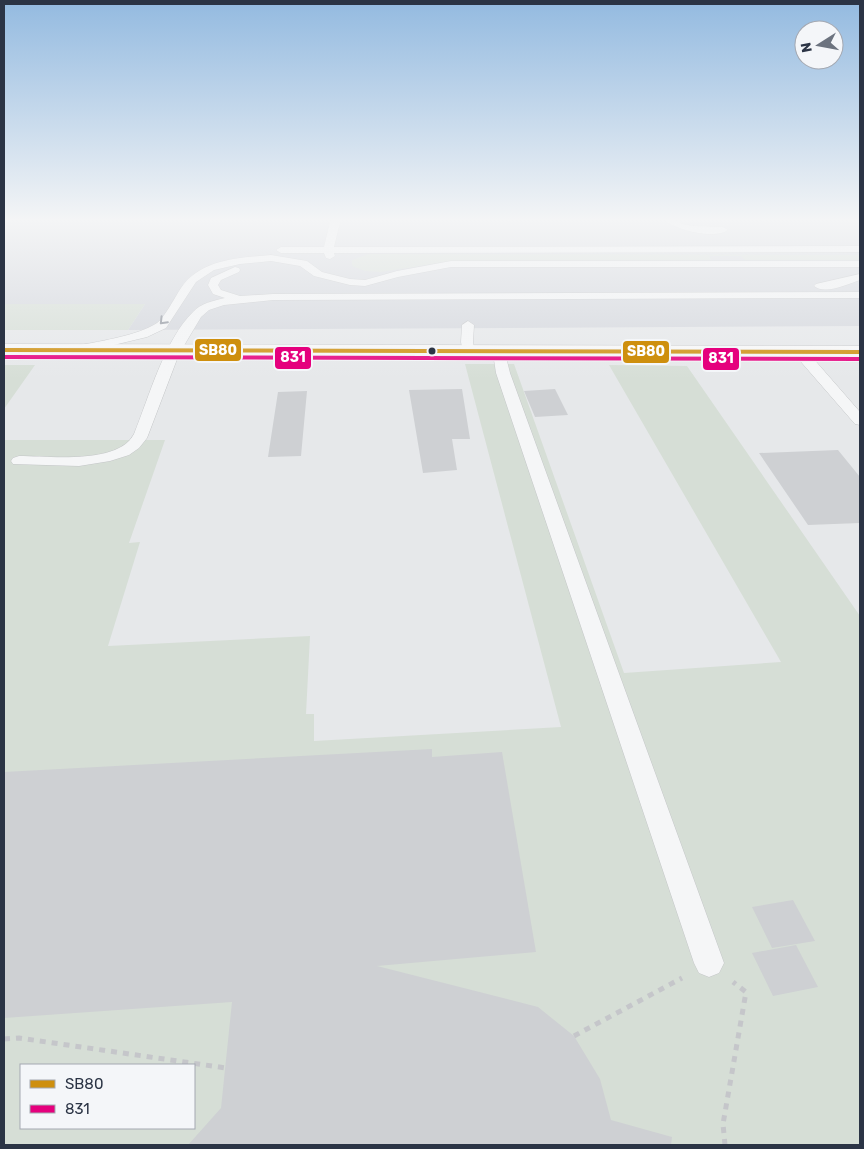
<svg xmlns="http://www.w3.org/2000/svg" width="864" height="1149" viewBox="0 0 864 1149" font-family="Rubik,sans-serif">
  <rect width="100%" height="100%" fill="#e6e8ea"/>
  <!-- built -->
  <path fill="#d4d7dd" d="M 4,218 L 860,218 L 860,326 L 128,330 L 145,304 L 4,304 Z"/>
  <!-- green -->
  <path fill="#d6ded6" fill-rule="evenodd" d="M 369,254 L 860,255 L 860,260 L 745,260 L 741,256 L 709,256 L 711,260 L 452,261 L 381,272 L 365,271 L 352,266 L 352,260 Z
    M 4,304 L 145,304 L 128,330 L 4,330 Z
    M 465,364 L 514,364 L 624,673 L 781,662 L 609,365 L 687,366 L 860,616 L 860,1145 L 4,1145 L 4,440 L 165,440 L 129,543 L 140,542 L 108,646 L 310,636 L 306,714 L 314,714 L 314,741 L 561,727 ZM 21,1065 L 194,1065 L 194,1128 L 21,1128 Z
    M 4,365 L 35,365 L 4,409 Z"/>
  <!-- building -->
  <path fill="#ced0d3" d="M 462,389 L 470,439 L 452,439 L 457,470 L 423,473 L 409,390 Z
    M 555,389 L 568,415 L 535,417 L 524,391 Z
    M 307,391 L 301,456 L 268,457 L 278,392 Z
    M 838,450 L 860,477 L 860,523 L 808,525 L 759,453 Z
    M 432,749 L 432,757 L 502,752 L 536,952 L 377,966 L 538,1007 L 574,1036 L 600,1079 L 611,1120 L 672,1137 L 671,1145 L 188,1145 L 221,1108 L 232,1002 L 4,1018 L 4,772 Z
    M 793,900 L 815,941 L 772,948 L 752,907 Z
    M 796,945 L 818,987 L 773,996 L 752,953 Z"/>
  <g fill="none" stroke-linecap="round" stroke-linejoin="round">
    <defs>
      <path id="lane" d="M 331,218 L 341,218 L 334,247 L 860,246 L 860,252 L 334,253 L 335,256 L 330,259 L 326,258 L 324,253 L 281,253 L 276,250 L 281,247 L 324,247 Z
        M 662,218 L 672,218 L 682,224 L 693,226 L 723,227 L 728,230 C 715,240 673,230 662,218 Z
        M 271,255 L 307,261 L 322,272 L 350,279 L 365,280 L 397,271 L 451,261 L 860,261 L 860,267 L 451,267 L 398,277 L 365,286 L 350,285 L 314,276 L 300,266 L 271,261 L 240,264 L 214,270 L 196,282 L 166,328 L 147,337 L 76,354 L 70,350 L 71,347 C 95,342 138,336 157,323 C 165,317 175,297 181,288 C 201,259 238,258 271,255 Z
        M 235,267 L 239,268 L 240,270 L 239,272 L 221,280 L 218,285 L 221,290 L 240,296 L 273,294 L 860,292 L 860,298 L 273,300 L 224,305 L 209,310 L 201,317 L 179,354 L 147,438 L 139,448 L 129,455 L 110,461 L 79,466 L 13,464 L 11,461 L 13,458 L 19,456 C 49,456 118,465 134,434 C 149,397 165,339 193,312 C 201,303 213,301 225,298 L 213,294 L 208,285 L 211,278 Z
        M 860,274 L 860,280 C 848,284 825,295 814,286 L 816,284 Z
        M 468,321 L 474,325 L 473,342 L 475,353 L 469,357 L 463,353 L 461,342 L 462,325 Z
        M 800,348 L 805,349 L 860,412 L 860,425 L 855,424 L 795,355 L 794,352 Z
        M 499,349 L 505,353 L 510,373 L 724,963 L 719,973 L 709,977 L 699,973 L 694,963 L 496,373 L 493,353 Z"/>
      <path id="secondary" d="M 4,344 L 860,346 L 860,358 L 4,356 Z"/>
    </defs>
    <!-- lane casing -->
    <use href="#lane" stroke="#c4c6c8" stroke-width="1"/>
    <!-- secondary casing -->
    <use href="#secondary" stroke="#c4c6c8" stroke-width="1"/>
    <!-- path -->
    <path stroke="#c5c6ca" stroke-width="5" stroke-dasharray="6 6" stroke-linecap="butt" d="M 574,1036 L 682,978
      M 4,1039 L 19,1038 L 226,1068
      M 725,1145 L 723,1124 L 746,992 L 733,982"/>
    <!-- lane -->
    <use href="#lane" fill="#f5f6f7" fill-rule="evenodd"/>
    <!-- secondary -->
    <use href="#secondary" fill="#f8f8f8" fill-rule="evenodd"/>
    <defs>
      <path id="bus-1" d="M 4,350 L 860,352"/>
      <path id="bus-2" d="M 4,357 L 860,359"/>
    </defs>
    <!-- bus-1 casing -->
    <use href="#bus-1" stroke="#f4f6f9" stroke-width="6"/>
    <!-- bus-2 casing -->
    <use href="#bus-2" stroke="#f4f6f9" stroke-width="6"/>
    <!-- bus-1 -->
    <use href="#bus-1" stroke="#ce8f0e" stroke-width="4"/>
    <!-- bus-2 -->
    <use href="#bus-2" stroke="#e5007d" stroke-width="4"/>
  </g>
  <!-- one-way arrows -->
  <defs><path id="oneway-chevron" d="M-2-3.5L2.5 0L-2 3.5" fill="none" stroke-width="1.6" stroke-linecap="round" stroke-linejoin="round" transform="scale(1.25)"/></defs>
  <use stroke="#90959e" href="#oneway-chevron" transform="translate(163 321) rotate(134)"/>
  <!-- sky -->
  <linearGradient id="sky" x2="0" y2="1"><stop stop-color="#93bae0"/><stop offset="0.58" stop-color="#f4f5f6"/><stop offset="1" stop-color="#f4f5f6" stop-opacity="0"/></linearGradient>
  <rect width="864" height="379" fill="url(#sky)"/>
  <!-- markers -->
  <circle fill="#2b3445" stroke="#f4f6f9" stroke-width="2" cx="432" cy="351" r="4.5"/>
  <g stroke="#f4f6f9" stroke-width="2">
    <rect x="194" y="338" width="48" height="24" rx="5" fill="#ce8f0e"/>
    <rect x="622" y="340" width="48" height="24" rx="5" fill="#ce8f0e"/>
    <rect x="274" y="346" width="38" height="24" rx="5" fill="#e5007d"/>
    <rect x="702" y="347" width="38" height="24" rx="5" fill="#e5007d"/>
  </g>
  <g font-size="14" text-anchor="middle" font-weight="bold" fill="#fff">
    <text x="218" y="355">SB80</text>
    <text x="646" y="356">SB80</text>
    <text x="293" y="362">831</text>
    <text x="721" y="363">831</text>
  </g>
  <!-- border -->
  <rect width="864" height="1149" fill="none" stroke="#2b3445" stroke-width="10"/>
  <!-- legend -->
  <rect x="20" y="1064" width="175" height="65" fill="#f4f6f9" stroke="#a4a8b1"/>
  <rect x="30" y="1080" width="25" height="8" fill="#ce8f0e" stroke="#a4a8b1"/>
  <text x="65" y="1089" font-size="15" fill="#2b3445">SB80</text>
  <rect x="30" y="1105" width="25" height="8" fill="#e5007d" stroke="#a4a8b1"/>
  <text x="65" y="1114" font-size="15" fill="#2b3445">831</text>
  <!-- north arrow -->
  <g transform="translate(819 45) rotate(259)"><circle r="24" fill="#f4f6f9" stroke="#a4a8b1"/>
  <path d="M0-4L9 19L0 12L-9 19Z" fill="#6c737f"/>
  <text y="-8" font-size="14" font-weight="bold" text-anchor="middle" fill="#2b3445">N</text>
  </g>
</svg>
